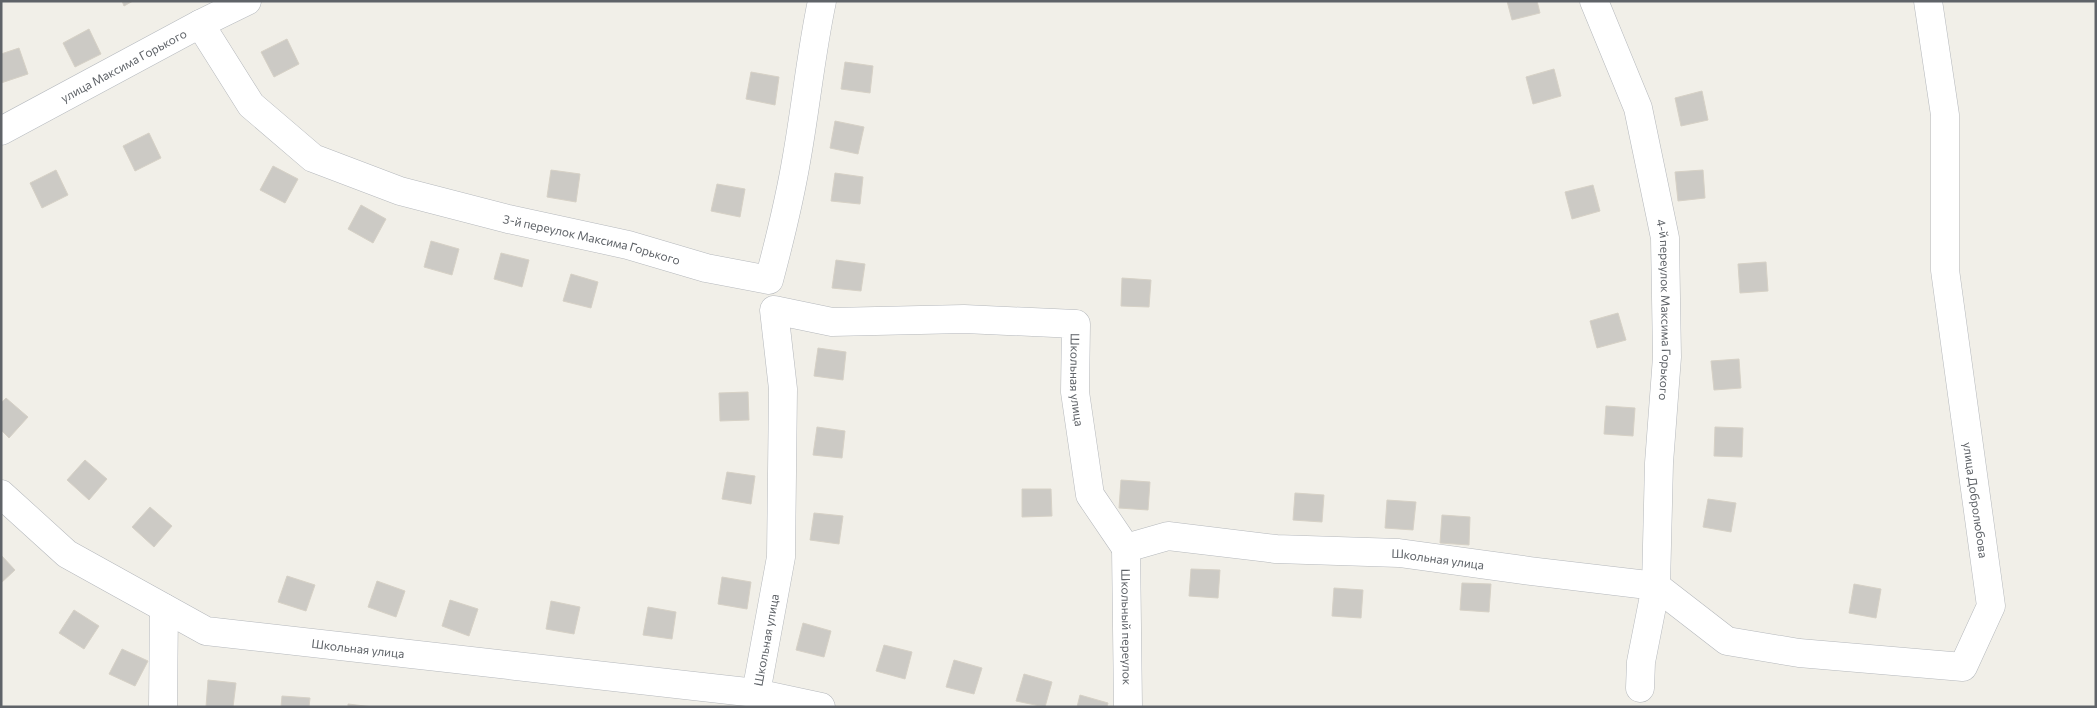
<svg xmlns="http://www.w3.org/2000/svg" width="2097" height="708" viewBox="0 0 2097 708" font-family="Commissioner,sans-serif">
  <rect width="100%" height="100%" fill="#f1efe8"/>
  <!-- building -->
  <path fill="#cccac5" stroke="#d6d1c6" d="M 122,1 L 133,1 L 124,6 Z
    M 1507,1 L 1537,1 L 1540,13 L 1512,20 Z
    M 89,29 L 101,54 L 75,67 L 63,43 Z
    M 287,39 L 299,64 L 274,77 L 261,52 Z
    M 19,48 L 28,74 L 1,83 L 1,54 Z
    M 845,62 L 873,66 L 870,93 L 841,89 Z
    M 1554,69 L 1561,96 L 1533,104 L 1526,77 Z
    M 751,72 L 779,77 L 775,105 L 746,99 Z
    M 1702,91 L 1708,120 L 1681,126 L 1675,98 Z
    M 835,121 L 864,127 L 858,154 L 830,148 Z
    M 149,133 L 161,158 L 135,171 L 123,146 Z
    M 273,166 L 298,179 L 285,203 L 260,190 Z
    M 56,170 L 68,195 L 42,208 L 30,183 Z
    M 551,170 L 580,174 L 576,202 L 547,197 Z
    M 1703,170 L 1705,198 L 1678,201 L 1675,172 Z
    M 835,173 L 863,177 L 860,204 L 831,201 Z
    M 717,184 L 745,189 L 740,217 L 711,211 Z
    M 1593,185 L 1600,211 L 1572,219 L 1565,192 Z
    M 361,205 L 386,219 L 373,243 L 348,229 Z
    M 431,241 L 459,249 L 452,275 L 424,267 Z
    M 501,253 L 529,260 L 522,287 L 494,279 Z
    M 836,260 L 865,264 L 861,291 L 832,288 Z
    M 1766,262 L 1768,291 L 1740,293 L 1738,264 Z
    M 571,274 L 598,282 L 591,308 L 563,301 Z
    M 1122,278 L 1151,280 L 1149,307 L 1121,306 Z
    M 1618,313 L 1626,340 L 1597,348 L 1590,321 Z
    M 818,348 L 846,352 L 843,380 L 814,376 Z
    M 1739,359 L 1741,388 L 1714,390 L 1711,361 Z
    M 748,392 L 749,420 L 720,421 L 719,393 Z
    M 6,398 L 28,417 L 9,438 L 1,430 L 1,403 Z
    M 1606,406 L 1635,408 L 1633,436 L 1604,434 Z
    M 817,427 L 845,431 L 842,458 L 813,455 Z
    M 1715,427 L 1743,428 L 1742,457 L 1714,456 Z
    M 85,460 L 107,479 L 89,500 L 67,480 Z
    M 727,472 L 755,476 L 751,504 L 722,499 Z
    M 1121,480 L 1150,482 L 1148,510 L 1119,508 Z
    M 1022,489 L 1051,489 L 1052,516 L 1022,517 Z
    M 1295,493 L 1324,495 L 1322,522 L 1293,520 Z
    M 1708,499 L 1736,503 L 1731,532 L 1703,527 Z
    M 1387,500 L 1416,502 L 1413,530 L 1385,528 Z
    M 150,507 L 172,526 L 154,547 L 132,527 Z
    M 814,513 L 843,516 L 839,544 L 810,540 Z
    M 1442,515 L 1470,517 L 1469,545 L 1440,543 Z
    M 1,555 L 15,570 L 1,583 Z
    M 1191,569 L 1220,570 L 1218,598 L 1189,596 Z
    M 287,576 L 315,585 L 306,611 L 278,602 Z
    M 722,577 L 751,582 L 747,609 L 718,604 Z
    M 377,581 L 405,591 L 396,617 L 368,607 Z
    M 1462,583 L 1491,584 L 1489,612 L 1460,610 Z
    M 1854,584 L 1881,589 L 1876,618 L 1849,613 Z
    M 1334,588 L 1363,590 L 1361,618 L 1332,616 Z
    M 450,600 L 478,609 L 469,636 L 442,626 Z
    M 551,601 L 580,607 L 574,634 L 546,629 Z
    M 648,607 L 676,612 L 672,639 L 643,635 Z
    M 74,610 L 99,626 L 84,649 L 59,633 Z
    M 803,623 L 831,631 L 824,657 L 796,650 Z
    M 884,645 L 912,652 L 905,679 L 876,671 Z
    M 122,649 L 148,661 L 135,686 L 109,674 Z
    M 954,660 L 982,668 L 974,694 L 946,687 Z
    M 1024,674 L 1052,682 L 1045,707 L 1016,701 Z
    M 208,680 L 236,683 L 233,707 L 206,707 Z
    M 1080,695 L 1108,703 L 1107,707 L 1077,707 Z
    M 282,696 L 310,698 L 309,707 L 281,707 Z
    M 348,704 L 373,707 L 348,707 Z"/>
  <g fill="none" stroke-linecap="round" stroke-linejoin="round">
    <defs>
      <g id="street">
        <path id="s1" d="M 1594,1 L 1638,108 L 1665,238 L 1667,357 L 1659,463 L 1656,586 L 1641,662 L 1640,688"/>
        <path id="s2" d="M 200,24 L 251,105 L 313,158 L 400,191 L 508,219 L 628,245 L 706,268 L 769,280 C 780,239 790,198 797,156 C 806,105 811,53 822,1"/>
        <path id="s3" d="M 1,494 L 67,554 L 206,631 L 756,693 L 821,707"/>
        <path id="s4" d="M 1126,548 L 1128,707"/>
        <path id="s5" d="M 756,693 L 781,557 L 783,389 L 774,310 L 832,322 L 964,319 L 1076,324 L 1075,392 L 1090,495 L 1126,548 L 1168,536 L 1276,549 L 1399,553 L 1530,571 L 1656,586 L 1727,641 L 1799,653 L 1963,667 L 1991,606 L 1945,270 L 1945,115 L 1928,1"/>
        <path d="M 163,707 L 164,608"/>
      </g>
      <g id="secondary">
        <path id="s6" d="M 1,131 L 200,24 L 247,1"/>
      </g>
    </defs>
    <!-- street casing -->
    <use href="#street" stroke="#b5b8bc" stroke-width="29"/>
    <!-- secondary casing -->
    <use href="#secondary" stroke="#b6babf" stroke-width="29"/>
    <!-- street -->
    <use href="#street" stroke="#fff" stroke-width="28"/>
    <!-- secondary -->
    <use href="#secondary" stroke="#fff" stroke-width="28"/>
  </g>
  <g text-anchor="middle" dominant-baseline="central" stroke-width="4.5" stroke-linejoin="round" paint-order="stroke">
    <!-- street labels -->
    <g font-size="12" fill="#5f6368" stroke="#fff">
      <text stroke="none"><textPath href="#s6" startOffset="139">улица Максима Горького</textPath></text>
      <text stroke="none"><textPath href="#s2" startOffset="468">3-й переулок Максима Горького</textPath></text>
      <text stroke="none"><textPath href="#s1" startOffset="320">4-й переулок Максима Горького</textPath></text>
      <text stroke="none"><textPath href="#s5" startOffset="745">Школьная улица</textPath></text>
      <text transform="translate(1976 500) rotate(82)">улица Добролюбова</text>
      <text stroke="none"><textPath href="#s5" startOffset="1240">Школьная улица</textPath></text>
      <text stroke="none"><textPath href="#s4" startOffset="79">Школьный переулок</textPath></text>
      <text stroke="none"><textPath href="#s5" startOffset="54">Школьная улица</textPath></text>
      <text stroke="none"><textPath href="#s3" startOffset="401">Школьная улица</textPath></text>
    </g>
  </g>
  <!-- border -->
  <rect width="2097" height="708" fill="none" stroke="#5f6368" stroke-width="5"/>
</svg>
